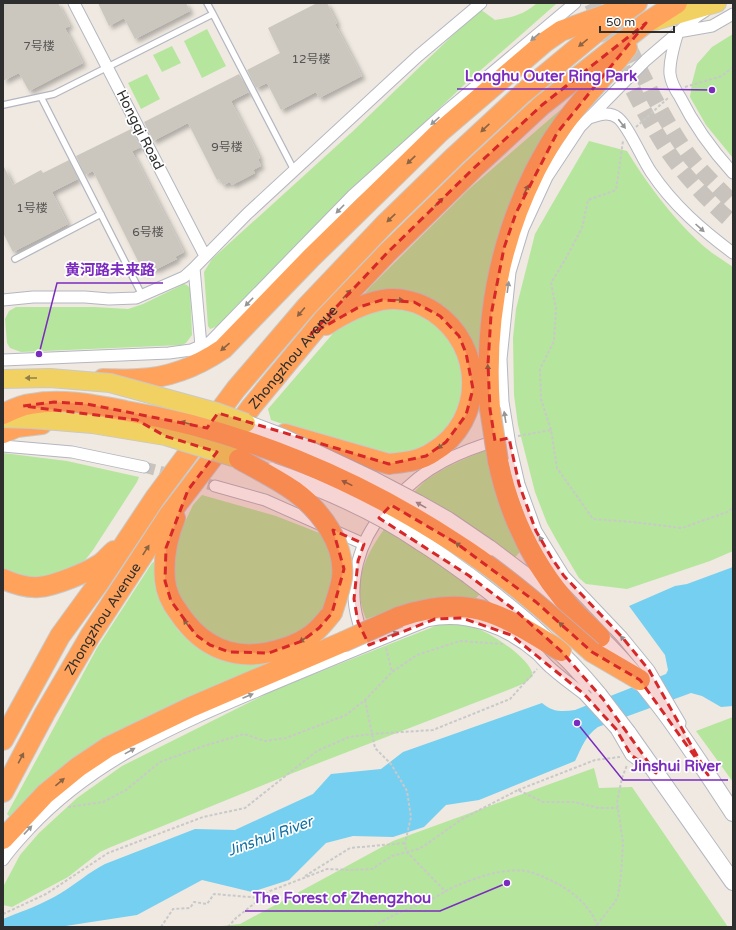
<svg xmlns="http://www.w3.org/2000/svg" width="736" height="930" viewBox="0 0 736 930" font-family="'Varela Round','Noto Sans SC',sans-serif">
  <defs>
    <filter id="shadow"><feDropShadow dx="3.5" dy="3.5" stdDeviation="2" flood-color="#0004"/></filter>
  </defs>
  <rect width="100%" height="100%" fill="#efe9e1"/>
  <!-- green -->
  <path fill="#b6e59e" d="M 537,3 L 556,3 L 556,4 L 466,83 L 324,218 L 218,326 L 210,329 L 208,326 L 204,272 L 212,259 L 352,132 L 480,9 L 495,20 C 511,18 525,14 537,3 Z
    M 207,29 L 226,66 L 202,78 L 184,41 Z
    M 733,34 L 733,158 L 706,125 L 690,97 L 692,83 L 697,64 L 712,47 Z
    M 172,46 L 181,63 L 162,72 L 153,55 Z
    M 147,74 L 160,99 L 141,109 L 128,83 Z
    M 566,105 L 481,374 L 461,326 L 361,298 L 370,287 L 469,189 Z
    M 589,141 L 627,151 C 646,182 671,216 698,241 C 708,251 721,259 733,267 L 733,551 L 710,561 L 627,589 L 586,584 L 579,578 L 557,541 L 547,523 L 535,492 L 518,425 L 514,395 L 513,338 L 516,309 L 535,234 L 551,206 Z
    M 184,284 L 187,285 L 190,288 L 192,335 L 186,343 L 182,345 L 21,352 L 10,348 L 7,343 L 5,319 L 9,311 L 16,307 L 95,307 L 128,309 L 143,304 Z
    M 405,306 L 433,318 L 456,346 L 465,387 L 456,416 L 435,442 L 399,457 L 376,456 L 271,420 L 268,409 L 342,323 L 361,311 Z
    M 488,450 L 511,531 L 520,552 L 475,599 L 456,597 L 393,610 L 366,619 C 349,579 370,547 394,516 C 403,505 412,493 423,483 C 438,470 469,456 488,450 Z
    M 3,453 L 67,461 L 139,477 L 137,482 L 93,550 L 86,559 L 77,566 L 49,579 L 3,574 Z
    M 202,495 L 276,516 L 327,536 L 333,553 L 335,585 L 322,611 L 314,622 L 281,642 L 242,646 L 221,640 L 201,629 L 177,594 L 171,560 L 183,526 L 193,505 Z
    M 155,561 L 167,613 L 178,630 L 185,637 L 195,644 L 235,661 L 270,664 L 58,774 L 10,817 L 7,814 L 97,648 L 152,563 Z
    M 457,624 C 465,626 474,627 481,630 C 496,637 531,659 533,676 L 525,683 L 513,688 L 293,773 L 111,847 L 100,852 L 68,877 L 12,907 L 3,905 L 3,887 L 20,855 L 39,833 L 77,798 L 122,766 L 276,689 L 438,625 Z
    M 733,717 L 733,782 L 696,731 Z
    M 594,768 L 599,788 L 632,787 L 728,927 L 213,927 L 240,924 L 393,841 Z"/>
  <!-- water -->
  <path fill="#75cff0" d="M 733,567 L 733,706 L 721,707 L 702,696 L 691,693 L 598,727 C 585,736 582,747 575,761 L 479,800 L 446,805 L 424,827 L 393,837 L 353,836 L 326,843 L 289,880 L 252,892 L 202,880 L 137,915 L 59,927 L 3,927 L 3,919 C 23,911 43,904 61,893 C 76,884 89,872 105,864 L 195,829 L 235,830 L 313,794 L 331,774 L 381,769 L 403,752 L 542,703 C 552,712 562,712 575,710 L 666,674 L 668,670 L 665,655 L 629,606 L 675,586 L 687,584 Z"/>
  <!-- building -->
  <path fill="#cbc7bf" filter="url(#shadow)" d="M 3,3 L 58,3 L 70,26 L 65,28 L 83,63 L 29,91 L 19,73 L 3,81 Z
    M 98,3 L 186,3 L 190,11 L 135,39 L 124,18 L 109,26 Z
    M 317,3 L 327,3 L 337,23 L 335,24 L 362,76 L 319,98 L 316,92 L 281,110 L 267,83 L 256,88 L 247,70 L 280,53 L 268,28 Z
    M 239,74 L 249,92 L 231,101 L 260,158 L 258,159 L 261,166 L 253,170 L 255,173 L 232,185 L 230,182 L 223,185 L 219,179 L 217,180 L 188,123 L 153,141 L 144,122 Z
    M 131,129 L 141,147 L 132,151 L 184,252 L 175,257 L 177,259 L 155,270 L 154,268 L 144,273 L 93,171 L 85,175 L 76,156 Z
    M 69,160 L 78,179 L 52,192 L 68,224 L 13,252 L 3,233 L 3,165 L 13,185 L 41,170 L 43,173 Z"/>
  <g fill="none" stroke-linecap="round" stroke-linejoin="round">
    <!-- street-tunnel -->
    <path stroke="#c8c4bd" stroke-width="11" stroke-dasharray="11 5.5" stroke-linecap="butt" d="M 144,467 L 215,486"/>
    <!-- secondary-tunnel -->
    <path stroke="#c8c4bd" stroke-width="16" stroke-dasharray="16 8" stroke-linecap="butt" d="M 592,3 C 616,54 638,106 669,153 C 685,176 711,204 733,223
      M 608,3 C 631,51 652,99 681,144 C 695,166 715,184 733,203"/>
    <defs>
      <path id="lane" d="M 213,14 L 294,170
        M 41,97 L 142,295
        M 3,105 L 54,94 L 213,14 L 207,3
        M 15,259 L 101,214"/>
      <path id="street" d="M 74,3 L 205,256
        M 733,14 L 712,26 L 678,32 C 674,45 669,61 670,74 C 671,82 676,91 680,97 C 694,125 712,150 733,173
        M 589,118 C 598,115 609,111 618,118 C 629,127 642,159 651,172 C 673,205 702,230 733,253
        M 194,268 L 201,346
        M 3,300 L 33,297 L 85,297 L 109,299 L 136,298 L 184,277 L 194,268 L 247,214 L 418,56 L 481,3
        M 3,360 L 169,353 L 191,350 L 210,342 L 353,195 L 444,113 L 575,3
        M 3,446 L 72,452 L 144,467
        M 215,486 L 265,500 L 364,544
        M 397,498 C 424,467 460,451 499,440
        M 365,638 C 363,632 359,626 358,621 C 347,583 359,541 384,512
        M 680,723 L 649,670 L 622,637 L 564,576 L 536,531 L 519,484 L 510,445 L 503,402 L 501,359 L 510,272 L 523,229 L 547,177 L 580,127 L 646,60 L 696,17 L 705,11
        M 616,729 L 631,755 L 647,767
        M 3,860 C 11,848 21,838 30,828 C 95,759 177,725 262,689 C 317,666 372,643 427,621 C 466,612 507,628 537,654 C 542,659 547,665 552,669 C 562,678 573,686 584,694"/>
      <path id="secondary" d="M 489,548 L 559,601
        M 468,575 C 516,611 561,648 599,695
        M 592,630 C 649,682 691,749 733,813
        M 628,733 L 733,882"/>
      <path id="primary" d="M 655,21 L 717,3"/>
      <g id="highway">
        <path d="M 103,379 C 115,379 127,380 138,379 C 168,378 198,366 223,349 L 310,259 L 439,133 L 545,42 L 561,31 L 613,12"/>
        <path d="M 490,409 C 484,325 497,247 535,171 C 542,158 549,144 558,132 C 578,102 605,77 627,48"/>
        <path d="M 3,433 L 17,427 L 42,424"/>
        <path d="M 285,434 L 389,464 C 405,462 420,461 433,452 C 486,420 484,346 434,312 C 419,302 400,297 382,300 C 362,304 343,314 326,325"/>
        <path d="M 498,461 C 509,514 530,559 565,601 C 575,614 588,625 600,637"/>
        <path d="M 175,518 C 167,538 163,559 165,580 C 166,592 172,604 179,613 C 203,649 237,662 278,650 C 293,646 309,639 320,627 C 324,623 328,618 332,613"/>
        <path d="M 3,579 C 14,584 27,588 39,587 C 54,586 88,572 100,564 C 105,561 109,555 114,551"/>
        <path d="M 399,617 C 470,592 502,615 561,651"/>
        <path d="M 592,652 L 640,680"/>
        <path d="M 3,740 L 60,636 L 100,581 L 155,498 L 236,389 L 307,306 L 384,225 L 455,156 L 523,93 L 599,30 L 637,3"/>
        <path id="s1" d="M 3,792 L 45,713 L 90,636 L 169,515 L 252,406 L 323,320 L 387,253 L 474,168 L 542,105 L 646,23 L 677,3"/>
        <path d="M 3,839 L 45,794 L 78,767 L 108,747 L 191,707 L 343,642"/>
      </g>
    </defs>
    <!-- lane casing -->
    <use href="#lane" stroke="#b4b7c1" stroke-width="8"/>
    <!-- street casing -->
    <use href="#street" stroke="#b4b7c1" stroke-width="13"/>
    <!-- secondary casing -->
    <use href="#secondary" stroke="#b4b7c1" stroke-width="18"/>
    <!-- primary casing -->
    <use href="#primary" stroke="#c9c9c9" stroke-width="20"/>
    <!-- highway casing -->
    <use href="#highway" stroke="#c9c9c9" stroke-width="22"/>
    <!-- path -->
    <path stroke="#c9c9c9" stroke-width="2" stroke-dasharray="3 2" stroke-linecap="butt" d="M 685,87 L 722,76 L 733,67
      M 636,127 L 668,98
      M 551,430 L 541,399 L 540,369 L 554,341 L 556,308 L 551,283 L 566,258 L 582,228 L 588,200 L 616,190 L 623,141
      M 518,436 L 551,430 L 557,468 L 593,519 L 633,522 L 682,528 L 730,511 L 733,505
      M 386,648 L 392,672
      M 365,700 L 375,748 L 391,764 L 407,791 L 411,817 L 405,843 L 406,851 L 446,892
      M 518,790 L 595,760 L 620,757
      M 68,807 L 103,802 L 126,790 L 160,762 L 204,746 L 244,734 L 265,741 L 286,738 L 346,715 L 365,700 L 392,672 L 417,655 L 460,641 L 503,644
      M 305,876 L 350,848 L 405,843
      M 3,914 L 46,894 L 108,853 L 203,817 L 245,808 L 317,751 L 349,737 L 372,734 L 433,730 L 510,699 L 537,669
      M 597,925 L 615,902 L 618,896 L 621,875 L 623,843 L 617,802 L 622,778 L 627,765
      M 161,927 L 173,909 L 190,908 L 194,902 L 207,904 L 214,894 L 261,898
      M 228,927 L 236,918 L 270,891 L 327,869 L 350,870 L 372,869 L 392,856 L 418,849 L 424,846 L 462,819 L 518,790 L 543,802 L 574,802 L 599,808 L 618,808
      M 374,927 C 389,915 417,906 434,898 C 442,894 448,889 456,886 C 475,878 508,866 530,872 C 541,875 550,880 560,885 C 577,895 591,908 598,927"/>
    <!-- lane -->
    <use href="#lane" stroke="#fff" stroke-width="5.5"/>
    <!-- street -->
    <use href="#street" stroke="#fff" stroke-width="11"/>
    <!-- secondary -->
    <use href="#secondary" stroke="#fff" stroke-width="16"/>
    <!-- primary -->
    <use href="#primary" stroke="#f2d163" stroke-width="18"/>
    <!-- highway -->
    <use href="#highway" stroke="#ffa35c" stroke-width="20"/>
    <defs>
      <path id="street-bridge" d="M 584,694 L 616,729"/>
      <path id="secondary-bridge" d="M 246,423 L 283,437 L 374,480 L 418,503 L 448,520 L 489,548
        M 272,471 C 324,489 375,511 420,542 C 437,552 452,564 468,575
        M 599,695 L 628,733"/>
      <path id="primary-bridge" d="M 3,379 L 50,378 L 110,383 L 216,412 L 246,423
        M 3,418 L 32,419 L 92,424 L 165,436 L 239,459"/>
      <path id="highway-bridge" d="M 490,409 L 498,461
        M 3,414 C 11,410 21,405 31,404 C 62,398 95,405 126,411 C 241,430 357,479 455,543 C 504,574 548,613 592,652
        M 239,459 C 257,469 277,479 294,491 C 320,510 346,544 342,578 C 340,590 336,601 332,613
        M 343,642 L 399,617"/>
    </defs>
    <!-- street-bridge casing -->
    <use href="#street-bridge" stroke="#b4b7c1" stroke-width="13" stroke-linecap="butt"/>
    <!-- secondary-bridge casing -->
    <use href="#secondary-bridge" stroke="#b4b7c1" stroke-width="18" stroke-linecap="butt"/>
    <!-- primary-bridge casing -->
    <use href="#primary-bridge" stroke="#c9c9c9" stroke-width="20" stroke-linecap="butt"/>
    <!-- highway-bridge casing -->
    <use href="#highway-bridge" stroke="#c9c9c9" stroke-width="22" stroke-linecap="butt"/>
    <!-- street-bridge -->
    <use href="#street-bridge" stroke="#fff" stroke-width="11"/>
    <!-- secondary-bridge -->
    <use href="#secondary-bridge" stroke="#fff" stroke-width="16"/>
    <!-- primary-bridge -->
    <use href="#primary-bridge" stroke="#f2d163" stroke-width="18"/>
    <!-- highway-bridge -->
    <use href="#highway-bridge" stroke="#ffa35c" stroke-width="20"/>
  </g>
  <!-- one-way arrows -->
  <defs><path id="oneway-solid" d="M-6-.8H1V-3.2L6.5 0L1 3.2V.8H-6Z"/></defs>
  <g fill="#969696">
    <use href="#oneway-solid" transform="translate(535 37) rotate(140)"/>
    <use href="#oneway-solid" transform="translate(435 121) rotate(138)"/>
    <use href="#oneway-solid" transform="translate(622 124) rotate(52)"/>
    <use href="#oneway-solid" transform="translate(340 209) rotate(134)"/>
    <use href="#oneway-solid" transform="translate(700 228) rotate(42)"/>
    <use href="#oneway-solid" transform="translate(508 287) rotate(-82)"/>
    <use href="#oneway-solid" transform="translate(249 302) rotate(134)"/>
    <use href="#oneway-solid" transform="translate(505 417) rotate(-99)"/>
    <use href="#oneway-solid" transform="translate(421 505) rotate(-151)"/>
    <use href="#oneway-solid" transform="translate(542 541) rotate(-120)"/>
    <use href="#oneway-solid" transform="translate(393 634) rotate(-22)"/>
    <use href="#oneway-solid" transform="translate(624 640) rotate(-130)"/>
    <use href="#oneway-solid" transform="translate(248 696) rotate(-23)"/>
    <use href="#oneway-solid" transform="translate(130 751) rotate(-29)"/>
    <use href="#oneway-solid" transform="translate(28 830) rotate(-47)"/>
  </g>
  <g fill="#8c6343">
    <use href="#oneway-solid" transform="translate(583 43) rotate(141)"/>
    <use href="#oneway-solid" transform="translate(485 128) rotate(137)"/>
    <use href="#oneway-solid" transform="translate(411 160) rotate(136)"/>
    <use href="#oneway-solid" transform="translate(526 190) rotate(-64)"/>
    <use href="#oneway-solid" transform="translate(439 202) rotate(-44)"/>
    <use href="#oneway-solid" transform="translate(391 218) rotate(136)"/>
    <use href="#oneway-solid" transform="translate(347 294) rotate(-47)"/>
    <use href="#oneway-solid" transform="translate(398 300) rotate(3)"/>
    <use href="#oneway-solid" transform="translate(301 312) rotate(130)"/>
    <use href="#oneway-solid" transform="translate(225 347) rotate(139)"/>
    <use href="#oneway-solid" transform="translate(488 370) rotate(-92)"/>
    <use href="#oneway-solid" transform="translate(186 423) rotate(-165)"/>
    <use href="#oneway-solid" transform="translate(442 445) rotate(140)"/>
    <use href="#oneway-solid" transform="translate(347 483) rotate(-154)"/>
    <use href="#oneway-solid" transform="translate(460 546) rotate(-145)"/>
    <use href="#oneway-solid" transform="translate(146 550) rotate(-57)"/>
    <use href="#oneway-solid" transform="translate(187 624) rotate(-129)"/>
    <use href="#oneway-solid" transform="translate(563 626) rotate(-138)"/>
    <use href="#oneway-solid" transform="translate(304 639) rotate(147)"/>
    <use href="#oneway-solid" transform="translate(21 758) rotate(-62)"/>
    <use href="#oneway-solid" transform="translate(60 782) rotate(-40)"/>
  </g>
  <use fill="#908048" href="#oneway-solid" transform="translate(31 378) rotate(180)"/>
  <!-- marked area -->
  <path fill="#d62828" fill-opacity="0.2" stroke="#d62828" stroke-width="3" stroke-dasharray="8 5" stroke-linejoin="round" d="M 646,23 L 557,133 L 516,213 L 504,248 L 491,315 L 488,364 L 490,409 L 495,441 L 509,438 L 519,484 L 536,531 L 551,557 L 564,576 L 622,637 L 649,670 L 708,775 L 640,680 L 592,652 L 536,602 L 456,543 L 391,505 L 379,518 L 468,575 L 516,611 L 561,651 L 603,699 L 656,773 L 631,755 L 616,729 L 584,694 L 511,635 L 462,618 L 435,619 L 369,645 L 358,622 L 354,599 L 358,561 L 364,544 L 333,530 L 344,569 L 332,613 L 319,628 L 302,641 L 269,653 L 229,652 L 210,645 L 196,635 L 171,601 L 165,581 L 166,548 L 188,490 L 217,452 L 165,436 L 137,420 L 23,406 L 54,402 L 87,404 L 207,428 L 218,413 L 389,464 L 426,456 L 446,442 L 466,415 L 473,389 L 466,353 L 459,336 L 440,316 L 414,302 L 382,300 L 359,307 L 311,334 L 387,253 L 474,168 L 542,105 Z"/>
  <g text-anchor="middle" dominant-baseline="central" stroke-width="3.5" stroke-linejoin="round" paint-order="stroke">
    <!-- number labels -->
    <g font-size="12" fill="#555452">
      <text x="39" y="46">7号楼</text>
      <text x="311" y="59">12号楼</text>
      <text x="227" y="147">9号楼</text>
      <text x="32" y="208">1号楼</text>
      <text x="148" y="232">6号楼</text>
    </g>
    <!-- street labels -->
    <g font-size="14" fill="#2e2e2e" stroke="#fff">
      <text transform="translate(140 130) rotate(63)">Hongqi Road</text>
      <text stroke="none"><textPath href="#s1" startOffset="524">Zhongzhou Avenue</textPath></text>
      <text stroke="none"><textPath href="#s1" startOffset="200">Zhongzhou Avenue</textPath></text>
    </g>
    <!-- water labels -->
    <g font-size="15" font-style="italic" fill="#0d6fa3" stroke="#fff">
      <text transform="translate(270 836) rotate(-20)">Jinshui River</text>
    </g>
  </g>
  <!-- callouts -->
  <path fill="none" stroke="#7b2cbf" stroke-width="1.5" d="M712 90L645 89H457M39 354L57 283H163M577 723L623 780H728M507 883L440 911H245"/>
  <g fill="#7b2cbf" stroke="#fff" stroke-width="1.5">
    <circle cx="712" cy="90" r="4"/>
    <circle cx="39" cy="354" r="4"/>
    <circle cx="577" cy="723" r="4"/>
    <circle cx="507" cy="883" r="4"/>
  </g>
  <g font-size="15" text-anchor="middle" font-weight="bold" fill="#7b2cbf" stroke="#fff" stroke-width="3.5" stroke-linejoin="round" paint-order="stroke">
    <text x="551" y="81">Longhu Outer Ring Park</text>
    <text x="110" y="275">黄河路未来路</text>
    <text x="676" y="771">Jinshui River</text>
    <text x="342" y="903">The Forest of Zhengzhou</text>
  </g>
  <!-- border -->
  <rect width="736" height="930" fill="none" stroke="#2e2e2e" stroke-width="8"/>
  <!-- scale -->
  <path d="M600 26v6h74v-6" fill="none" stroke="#2e2e2e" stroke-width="2"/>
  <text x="606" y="26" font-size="12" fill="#2e2e2e" stroke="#ffffff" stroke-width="3" paint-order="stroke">50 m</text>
</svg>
